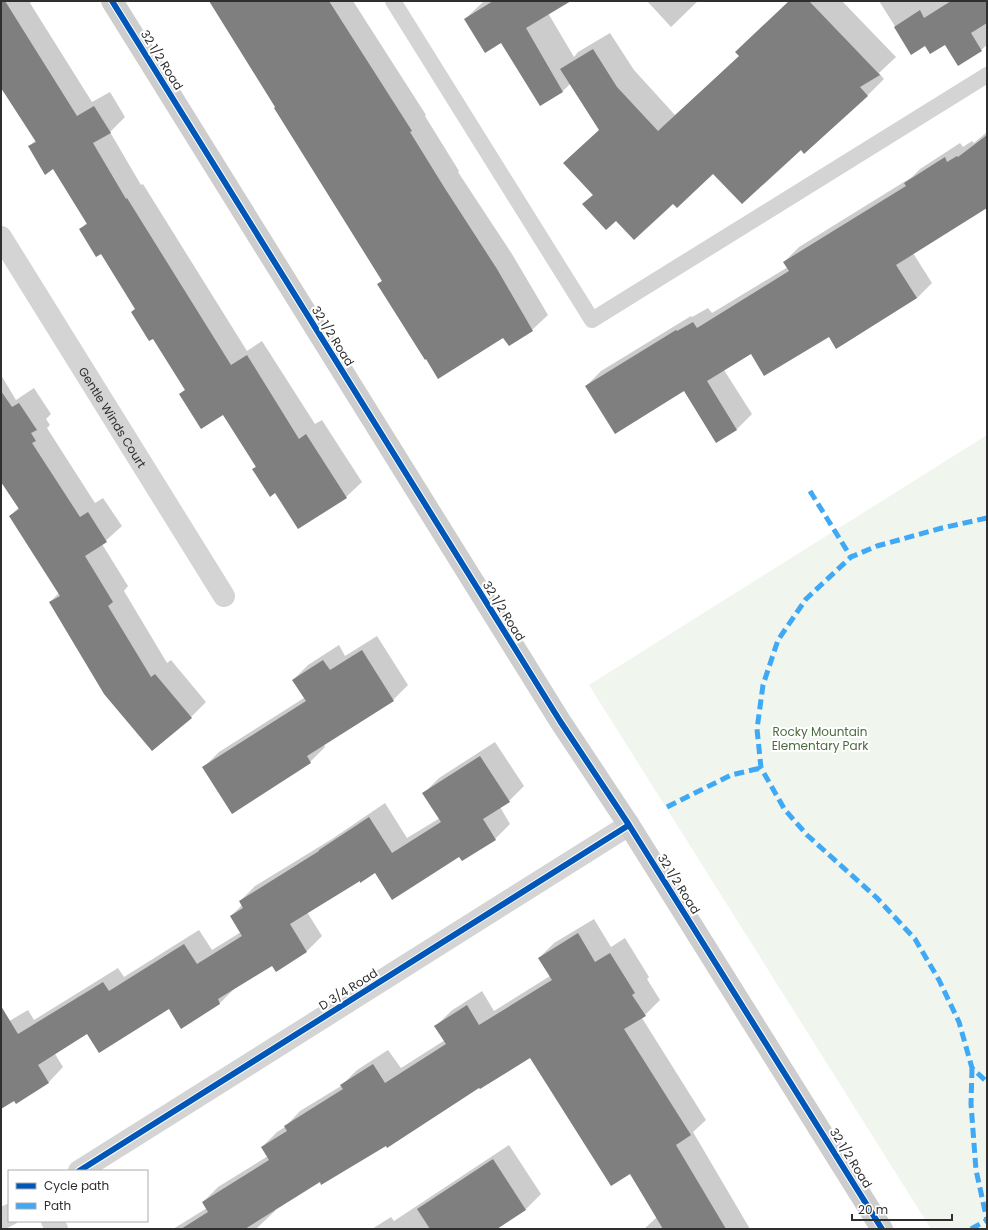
<svg xmlns="http://www.w3.org/2000/svg" width="988" height="1230" viewBox="0 0 988 1230" font-family="Poppins,sans-serif">
  <rect width="100%" height="100%" fill="#fff"/>
  <!-- green -->
  <path fill="#f0f5ed" d="M 987,435 L 987,1229 L 931,1229 L 589,685 Z"/>
  <!-- shadow -->
  <path fill="#0003" d="M 1,1 L 32,1 L 30,3 L 92,102 L 110,92 L 125,117 L 110,132 L 141,185 L 143,184 L 247,351 L 262,341 L 315,424 L 322,420 L 362,482 L 346,497 L 298,528 L 276,492 L 253,469 L 256,466 L 224,414 L 180,394 L 186,389 L 154,337 L 132,312 L 136,308 L 101,252 L 80,229 L 87,223 L 54,168 L 29,146 L 36,140 L 3,90 L 1,91 Z
    M 210,1 L 353,1 L 426,115 L 425,116 L 459,171 L 458,172 L 512,254 L 548,315 L 532,330 L 504,337 L 378,284 L 383,280 Z
    M 484,1 L 567,1 L 548,13 L 574,57 L 578,52 L 610,33 L 634,70 L 675,115 L 740,56 L 789,1 L 842,1 L 896,57 L 879,73 L 884,79 L 868,95 L 843,118 L 801,149 L 713,173 L 673,203 L 593,195 L 565,163 L 600,130 L 571,83 L 563,91 L 541,105 L 502,42 L 465,19 Z
    M 647,1 L 698,1 L 671,27 Z
    M 879,1 L 987,1 L 987,45 L 981,50 L 945,44 L 925,45 L 912,53 Z
    M 987,132 L 987,207 L 913,253 L 932,283 L 917,298 L 837,348 L 829,335 L 751,353 L 724,370 L 752,414 L 737,429 L 716,442 L 684,390 L 586,386 L 601,371 L 691,316 L 692,317 L 708,308 L 712,313 L 788,267 L 784,262 L 799,247 L 912,177 L 920,169 L 960,143 L 963,147 L 972,141 L 974,143 Z
    M 1,375 L 16,400 L 34,388 L 51,414 L 46,419 L 50,425 L 47,428 L 95,503 L 103,498 L 122,526 L 102,544 L 128,586 L 124,591 L 167,663 L 171,660 L 206,702 L 191,717 L 50,602 L 59,593 L 10,516 L 19,507 L 1,480 Z
    M 377,636 L 408,685 L 393,700 L 324,744 L 325,747 L 310,762 L 203,768 L 219,752 L 304,698 L 293,680 L 308,665 L 339,645 L 345,656 Z
    M 495,742 L 524,786 L 509,801 L 500,807 L 510,824 L 495,839 L 460,855 L 376,872 L 360,880 L 307,912 L 322,936 L 307,951 L 276,970 L 272,964 L 235,988 L 220,1003 L 182,1027 L 169,1007 L 88,1033 L 55,1054 L 63,1067 L 48,1083 L 14,1099 L 1,1107 L 1,1026 L 28,1010 L 34,1020 L 118,968 L 124,977 L 199,930 L 212,950 L 241,932 L 231,916 L 242,905 L 240,901 L 255,886 L 332,839 L 385,803 L 407,838 L 440,818 L 424,793 L 439,778 Z
    M 594,919 L 611,947 L 625,938 L 649,977 L 647,979 L 660,1000 L 642,1018 L 706,1120 L 693,1132 L 750,1229 L 644,1229 L 657,1217 L 631,1173 L 531,1057 L 480,1086 L 386,1145 L 320,1181 L 275,1209 L 275,1211 L 256,1229 L 173,1229 L 207,1208 L 203,1202 L 218,1187 L 268,1156 L 262,1147 L 277,1132 L 285,1127 L 300,1111 L 341,1086 L 357,1070 L 388,1050 L 401,1068 L 445,1040 L 436,1026 L 451,1011 L 482,991 L 494,1011 L 550,976 L 539,958 L 554,943 Z
    M 509,1145 L 541,1194 L 526,1209 L 495,1229 L 372,1229 L 391,1217 L 394,1221 Z"/>
  <!-- building -->
  <path fill="#7f7f7f" d="M 1,1 L 5,1 L 77,116 L 94,106 L 111,133 L 93,143 L 126,199 L 127,198 L 231,365 L 247,355 L 299,439 L 306,434 L 347,498 L 298,529 L 275,493 L 270,497 L 252,469 L 256,467 L 223,415 L 201,429 L 179,394 L 185,390 L 153,339 L 149,341 L 131,312 L 135,309 L 101,254 L 96,257 L 79,229 L 87,224 L 53,169 L 45,175 L 28,146 L 36,142 L 1,88 Z
    M 209,1 L 329,1 L 412,131 L 410,132 L 444,187 L 497,269 L 533,331 L 509,346 L 503,338 L 438,379 L 426,359 L 425,360 L 377,284 L 382,281 L 274,108 L 275,107 Z
    M 493,1 L 571,1 L 526,28 L 563,92 L 540,106 L 501,43 L 485,53 L 464,19 Z
    M 789,1 L 809,1 L 880,75 L 860,87 L 868,96 L 804,154 L 801,150 L 742,204 L 713,174 L 677,208 L 673,204 L 634,240 L 616,221 L 606,230 L 582,204 L 593,195 L 563,163 L 599,130 L 560,69 L 593,49 L 617,87 L 658,131 L 739,56 L 735,52 Z
    M 951,1 L 987,1 L 987,23 L 971,33 L 982,51 L 958,66 L 945,45 L 930,54 L 925,46 L 911,55 L 894,27 L 920,10 L 924,18 Z
    M 987,135 L 987,208 L 896,265 L 917,298 L 836,349 L 829,337 L 764,376 L 751,354 L 707,381 L 737,430 L 716,443 L 684,391 L 615,434 L 585,386 L 676,330 L 677,331 L 693,322 L 697,328 L 789,271 L 783,262 L 906,186 L 904,183 L 945,157 L 947,162 L 957,156 L 958,157 Z
    M 1,391 L 12,407 L 19,403 L 37,430 L 31,433 L 36,441 L 32,443 L 80,517 L 88,512 L 107,542 L 85,556 L 113,602 L 108,606 L 151,677 L 155,674 L 192,718 L 152,751 L 104,694 L 49,602 L 60,596 L 9,516 L 19,509 L 1,482 Z
    M 362,650 L 394,701 L 307,756 L 311,763 L 232,814 L 202,767 L 306,701 L 292,680 L 323,660 L 330,670 Z
    M 480,756 L 510,802 L 483,819 L 496,840 L 462,861 L 459,857 L 392,900 L 375,873 L 360,883 L 360,881 L 290,924 L 307,952 L 276,972 L 272,966 L 218,999 L 220,1004 L 181,1029 L 169,1009 L 99,1053 L 87,1034 L 38,1065 L 49,1083 L 16,1104 L 14,1101 L 1,1109 L 1,1006 L 18,1034 L 103,982 L 109,991 L 184,944 L 197,964 L 242,936 L 230,916 L 243,908 L 239,901 L 319,851 L 319,850 L 369,817 L 392,853 L 441,822 L 422,793 Z
    M 578,933 L 595,962 L 610,953 L 635,993 L 632,995 L 646,1016 L 624,1029 L 691,1135 L 676,1145 L 726,1229 L 663,1229 L 630,1174 L 611,1186 L 530,1058 L 480,1089 L 479,1088 L 387,1148 L 386,1146 L 321,1185 L 320,1182 L 245,1229 L 181,1229 L 208,1212 L 202,1202 L 269,1160 L 261,1147 L 287,1131 L 284,1126 L 343,1089 L 340,1085 L 373,1064 L 385,1083 L 446,1044 L 434,1026 L 467,1005 L 479,1025 L 552,980 L 538,958 Z
    M 493,1159 L 526,1210 L 497,1229 L 430,1229 L 417,1209 Z"/>
  <g fill="none" stroke-linecap="round" stroke-linejoin="round">
    <!-- lane -->
    <path stroke="#d4d4d4" stroke-width="16" d="M 393,1 L 592,320 L 987,75"/>
    <!-- street -->
    <g stroke="#d4d4d4" stroke-width="22">
      <path id="s1" d="M 1,237 L 224,596"/>
      <path d="M 79,1171 L 629,825"/>
      <path d="M 1,1219 L 9,1215"/>
      <path d="M 52,1221 L 57,1229"/>
    </g>
    <!-- secondary -->
    <path stroke="#cdcdcd" stroke-width="22" d="M 112,1 L 560,721 L 629,825 L 882,1229"/>
    <!-- quiet -->
    <path stroke="#3fa9f5" stroke-width="5" stroke-dasharray="10 5" stroke-linecap="butt" d="M 810,491 L 851,557
      M 987,518 L 942,528 L 877,546 L 851,557 L 806,599 L 778,640 L 763,685 L 757,729 L 761,768 L 785,810 L 807,835 L 877,898 L 915,939 L 939,980 L 959,1022 L 972,1068 L 987,1082
      M 667,807 L 731,775 L 761,768
      M 972,1068 L 971,1104 L 976,1170 L 987,1220
      M 971,1229 L 987,1220"/>
    <defs>
      <path id="cycleway" d="M 112,1 L 560,721 L 629,825 L 882,1229
        M 79,1171 L 629,825"/>
    </defs>
    <!-- cycleway casing -->
    <use href="#cycleway" stroke="#fff" stroke-width="8"/>
    <!-- cycleway -->
    <use href="#cycleway" stroke="#0057b8" stroke-width="6"/>
  </g>
  <g text-anchor="middle" dominant-baseline="central" stroke-width="4" stroke-linejoin="round" paint-order="stroke">
    <!-- street labels -->
    <g font-size="12" fill="#2f2f2f" stroke="#fff">
      <text transform="translate(162 60) rotate(58)">32 1/2 Road</text>
      <text transform="translate(333 336) rotate(58)">32 1/2 Road</text>
      <text stroke="none"><textPath href="#s1" startOffset="212">Gentle Winds Court</textPath></text>
      <text transform="translate(504 611) rotate(58)">32 1/2 Road</text>
      <text transform="translate(679 884) rotate(58)">32 1/2 Road</text>
      <text transform="translate(348 989) rotate(-32)">D 3/4 Road</text>
      <text transform="translate(851 1158) rotate(58)">32 1/2 Road</text>
    </g>
    <!-- park labels -->
    <g font-size="12" fill="#4c6a3e" stroke="#fff">
      <text x="820" y="731">Rocky Mountain<tspan x="820" dy="14">Elementary Park</tspan></text>
    </g>
  </g>
  <!-- border -->
  <rect width="988" height="1230" fill="none" stroke="#2f2f2f" stroke-width="4"/>
  <!-- legend -->
  <rect x="8" y="1170" width="140" height="52" fill="#ffffff" stroke="#acacac"/>
  <rect x="16" y="1183" width="20" height="6" fill="#0057b8" stroke="#acacac"/>
  <text x="44" y="1190" font-size="12" fill="#2f2f2f">Cycle path</text>
  <rect x="16" y="1203" width="20" height="6" fill="#3fa9f5" stroke="#acacac"/>
  <text x="44" y="1210" font-size="12" fill="#2f2f2f">Path</text>
  <!-- scale -->
  <path d="M852 1214v6h100v-6" fill="none" stroke="#2f2f2f" stroke-width="2"/>
  <text x="858" y="1214" font-size="12" fill="#2f2f2f" stroke="#ffffff" stroke-width="3" paint-order="stroke">20 m</text>
</svg>
